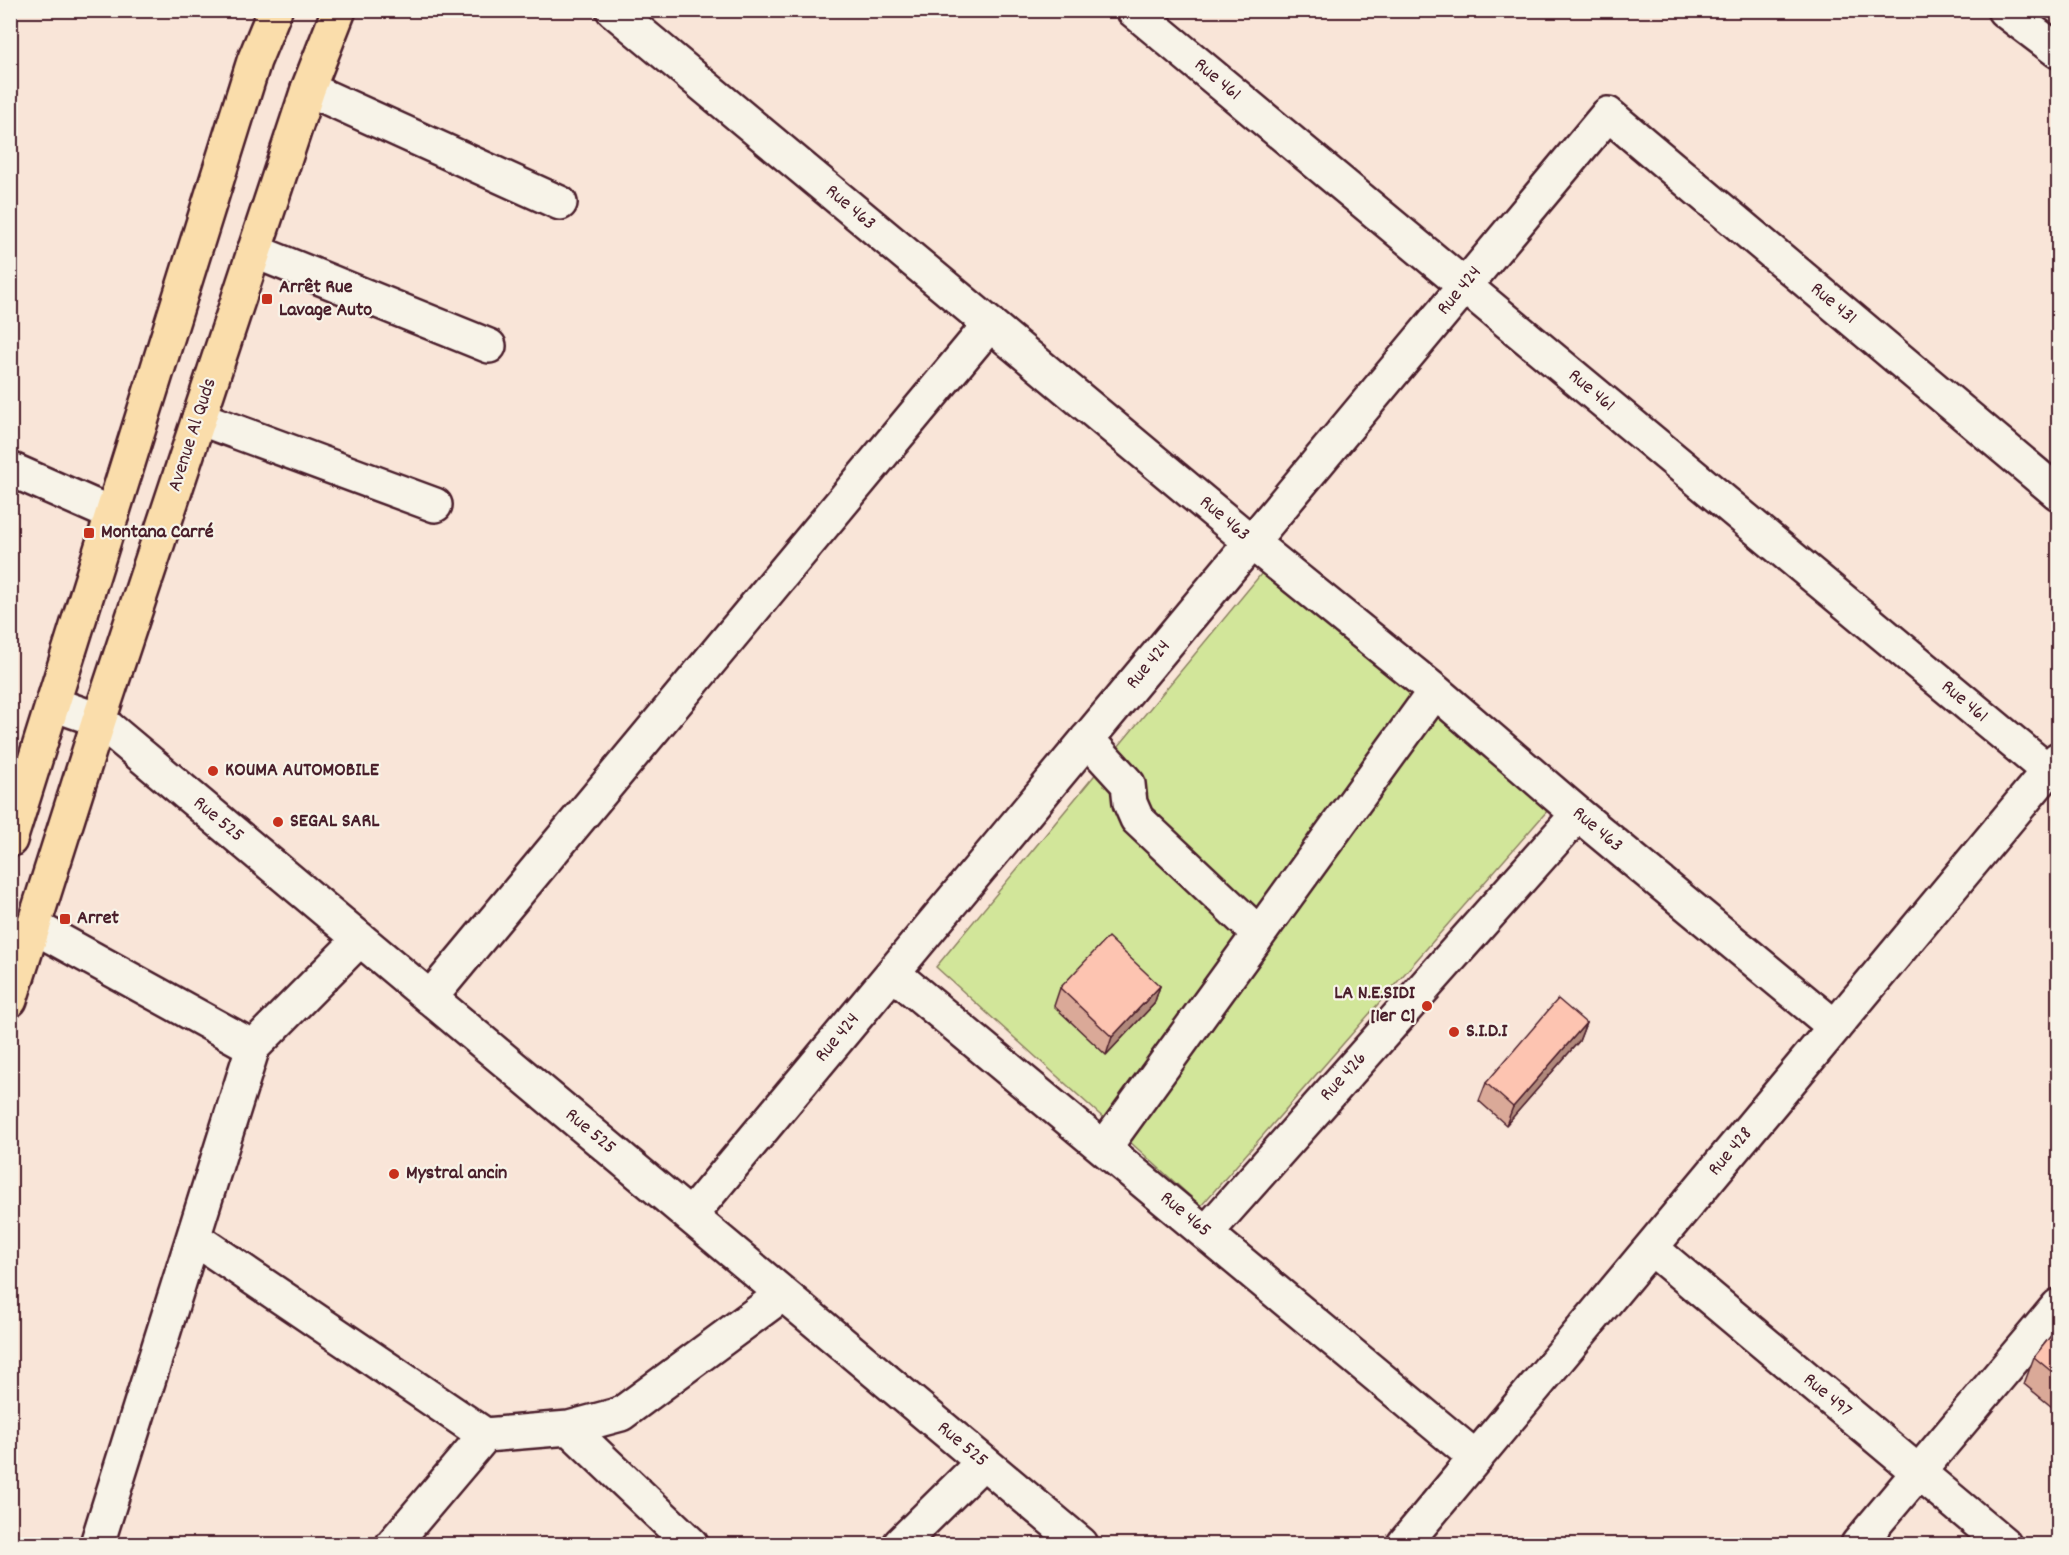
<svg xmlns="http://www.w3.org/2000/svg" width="2069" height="1555" viewBox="0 0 2069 1555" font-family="Dekko,sans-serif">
  <rect width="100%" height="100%" fill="#f9e5d8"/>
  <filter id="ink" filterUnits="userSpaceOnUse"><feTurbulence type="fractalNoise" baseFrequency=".0167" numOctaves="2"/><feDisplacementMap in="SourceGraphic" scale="12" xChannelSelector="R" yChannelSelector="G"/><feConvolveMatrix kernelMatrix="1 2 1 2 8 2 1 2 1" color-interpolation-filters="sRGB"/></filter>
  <g filter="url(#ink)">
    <!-- green -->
    <path fill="#d2e69a" stroke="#8e8262" stroke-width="1.5" d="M 1266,568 L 1555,802 L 1201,1206 L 936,967 Z"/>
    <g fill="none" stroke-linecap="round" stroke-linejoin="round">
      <defs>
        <path id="minor" d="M 613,10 L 1251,542 L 1435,691 L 1578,814 L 1835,1027
          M 1133,10 L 2048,771
          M 2004,10 L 2058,51
          M 308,89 L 560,203
          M 254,251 L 489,346
          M 199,418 L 435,505
          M 10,469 L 112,514
          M 53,704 L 99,720 L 1081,1544
          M 1087,739 L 1128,784 L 1130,803 L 1137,819 L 1259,934
          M 33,926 L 253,1047
          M 893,973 L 1476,1458
          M 430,998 L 990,324
          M 1104,1148 L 1435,691
          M 690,1216 L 1608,114 L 2058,493
          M 1206,1233 L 1578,814
          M 194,1238 L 485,1435
          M 1651,1248 L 2004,1544
          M 569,1428 L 691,1544
          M 97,1544 L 253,1047 L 360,939
          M 393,1544 L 485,1435 L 569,1428 L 621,1414 L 783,1294
          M 900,1544 L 983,1462
          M 1404,1544 L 2058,759
          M 1858,1544 L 2058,1306"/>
        <path id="major" d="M 10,840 L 254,61 L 275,10
          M 10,1000 L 99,720 L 308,89 L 339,10"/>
      </defs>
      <!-- minor casing -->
      <use href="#minor" stroke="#4a1f2b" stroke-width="38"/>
      <!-- major casing -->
      <use href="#major" stroke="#4a1f2b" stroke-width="38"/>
      <!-- minor -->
      <use href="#minor" stroke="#f7f3e8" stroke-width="33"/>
      <!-- major -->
      <use href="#major" stroke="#faddab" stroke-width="33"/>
    </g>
    <!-- wall -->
    <path fill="#daa998" stroke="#4a1f2b" stroke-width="1.5" d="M 1160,986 L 1154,1004 L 1106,1055 L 1054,1006 L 1060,988 Z
      M 1586,1023 L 1579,1041 L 1506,1125 L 1479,1101 L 1486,1083 Z
      M 2058,1327 L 2058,1412 L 2024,1384 L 2034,1357 Z"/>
    <!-- shaded-wall -->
    <path fill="#b1897c" stroke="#4a1f2b" stroke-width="1.5" d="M 1160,986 L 1154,1004 L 1106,1055 L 1112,1037 Z
      M 1586,1023 L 1579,1041 L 1506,1125 L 1513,1107 Z"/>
    <!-- building -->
    <path fill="#fdc4b1" stroke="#4a1f2b" stroke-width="1.5" d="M 1108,937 L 1160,986 L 1112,1037 L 1060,988 Z
      M 1558,999 L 1586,1023 L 1513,1107 L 1486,1083 Z
      M 2058,1327 L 2058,1377 L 2034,1357 Z"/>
  </g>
  <!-- markers -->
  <g fill="#c8321e" stroke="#f7f3e8" stroke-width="2">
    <rect x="261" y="293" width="12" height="12" rx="3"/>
    <rect x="83" y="527" width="12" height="12" rx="3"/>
    <circle cx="213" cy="771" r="6"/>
    <circle cx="278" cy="822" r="6"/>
    <rect x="59" y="913" width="12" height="12" rx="3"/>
    <circle cx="1427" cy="1006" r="6"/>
    <circle cx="1454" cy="1032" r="6"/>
    <circle cx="394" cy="1174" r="6"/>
  </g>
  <g text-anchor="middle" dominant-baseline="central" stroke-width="4.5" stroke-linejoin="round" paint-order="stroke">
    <!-- street labels -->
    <g font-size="20" fill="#4a1f2b" stroke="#f7f3e8">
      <text transform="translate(1217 80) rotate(40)">Rue 461</text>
      <text transform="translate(850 208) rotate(40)">Rue 463</text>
      <text transform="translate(1460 291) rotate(-50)">Rue 424</text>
      <text transform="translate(1833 304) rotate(40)">Rue 431</text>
      <text transform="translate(1591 391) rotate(40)">Rue 461</text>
      <text transform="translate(193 435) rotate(-72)">Avenue Al Quds</text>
      <text transform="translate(1224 519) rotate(40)">Rue 463</text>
      <text transform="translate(1149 665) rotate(-50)">Rue 424</text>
      <text transform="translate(1964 702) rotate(40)">Rue 461</text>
      <text transform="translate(218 820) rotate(40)">Rue 525</text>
      <text transform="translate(1597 830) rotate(40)">Rue 463</text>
      <text transform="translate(838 1038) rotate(-50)">Rue 424</text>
      <text transform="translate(1344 1077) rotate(-48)">Rue 426</text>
      <text transform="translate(590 1132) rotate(40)">Rue 525</text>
      <text transform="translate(1731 1152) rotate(-50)">Rue 428</text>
      <text transform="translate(1185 1215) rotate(40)">Rue 465</text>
      <text transform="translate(1827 1396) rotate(40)">Rue 497</text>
      <text transform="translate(962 1445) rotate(40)">Rue 525</text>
    </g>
    <!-- poi labels -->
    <g font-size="20" font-weight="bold" fill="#4a1f2b" stroke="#f7f3e8" text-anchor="start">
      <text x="279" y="288">Arrêt Rue<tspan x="279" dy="23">Lavage Auto</tspan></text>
      <text x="101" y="533">Montana Carré</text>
      <text x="225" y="771">KOUMA AUTOMOBILE</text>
      <text x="290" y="822">SEGAL SARL</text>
      <text x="77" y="919">Arret</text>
      <text x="1415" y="994" text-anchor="end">LA N.E.SIDI<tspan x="1415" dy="23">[1er C]</tspan></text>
      <text x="1466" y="1032">S.I.D.I</text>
      <text x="406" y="1174">Mystral ancin</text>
    </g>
  </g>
  <!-- margin -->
  <rect width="2069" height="1555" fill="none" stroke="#f7f3e8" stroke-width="36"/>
  <rect x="18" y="18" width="2033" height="1519" fill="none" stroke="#4a1f2b" stroke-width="2" filter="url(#ink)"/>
</svg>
